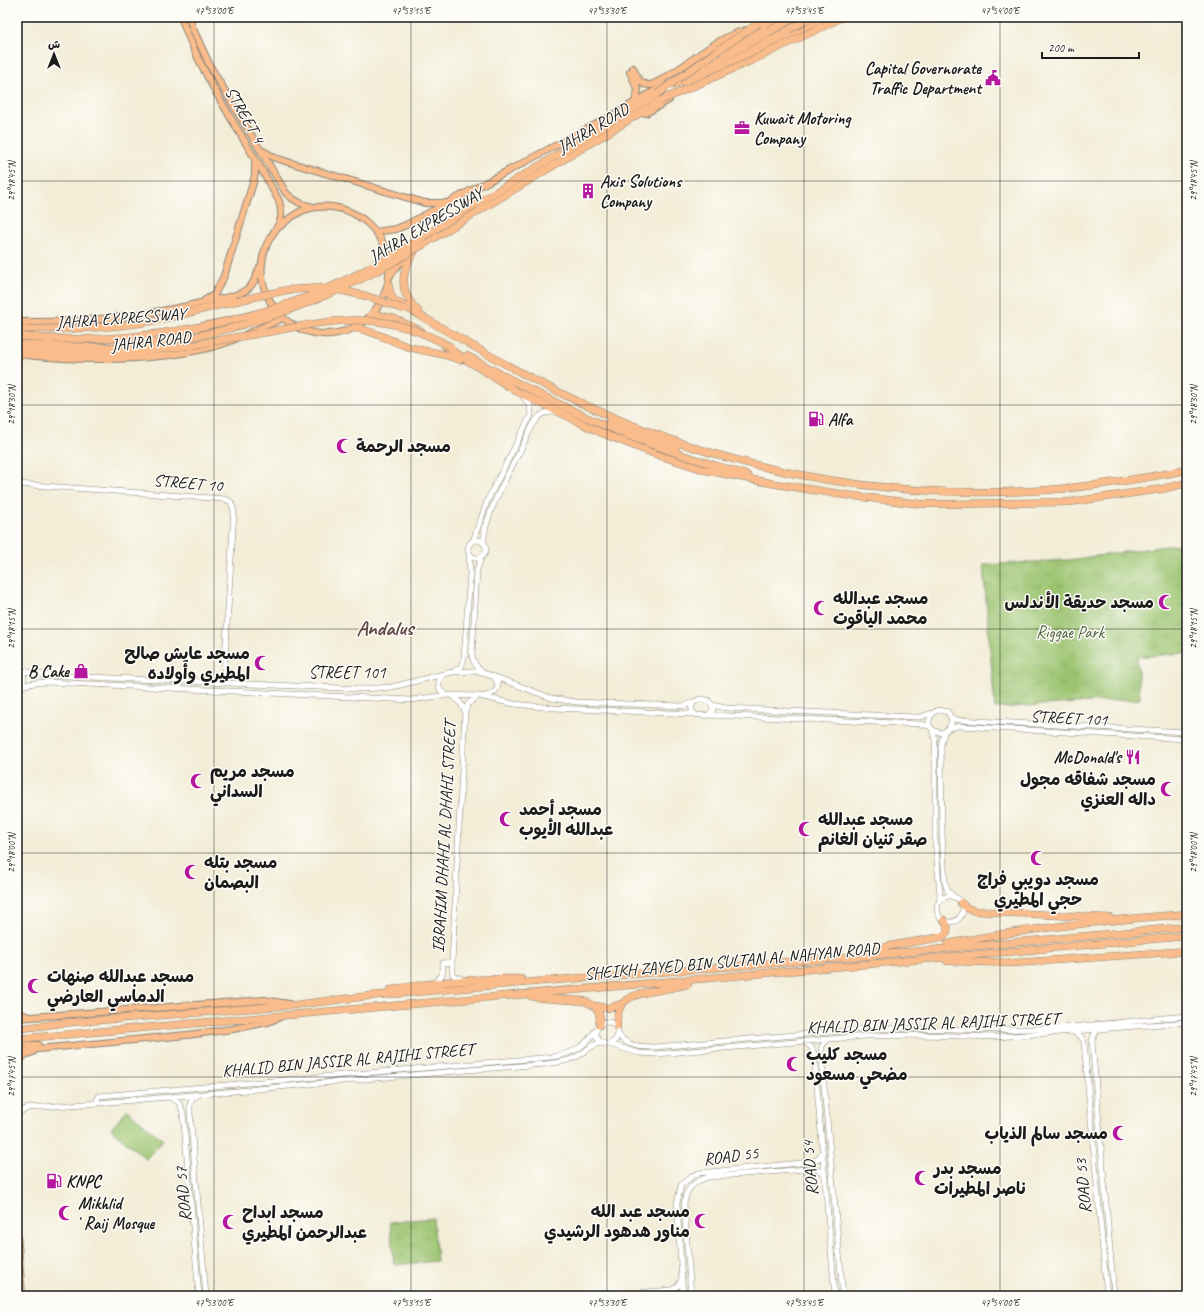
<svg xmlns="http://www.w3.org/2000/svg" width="1204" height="1313" viewBox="0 0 1204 1313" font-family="Caveat,'Playpen Sans Arabic',sans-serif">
  <defs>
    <pattern id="grass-tufts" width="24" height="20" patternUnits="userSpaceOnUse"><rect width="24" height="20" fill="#9bc470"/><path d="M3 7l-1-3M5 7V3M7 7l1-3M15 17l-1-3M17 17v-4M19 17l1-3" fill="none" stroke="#85a860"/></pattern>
  </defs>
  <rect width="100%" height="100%" fill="#fdfcf7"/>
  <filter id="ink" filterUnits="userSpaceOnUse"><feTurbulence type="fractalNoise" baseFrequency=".025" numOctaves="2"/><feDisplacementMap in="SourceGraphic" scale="8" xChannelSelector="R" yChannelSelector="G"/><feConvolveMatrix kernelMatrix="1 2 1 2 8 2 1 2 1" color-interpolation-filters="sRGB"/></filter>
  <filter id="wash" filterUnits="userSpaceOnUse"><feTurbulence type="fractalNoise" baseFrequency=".012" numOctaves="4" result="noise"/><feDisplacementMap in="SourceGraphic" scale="16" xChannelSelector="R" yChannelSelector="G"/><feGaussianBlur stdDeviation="0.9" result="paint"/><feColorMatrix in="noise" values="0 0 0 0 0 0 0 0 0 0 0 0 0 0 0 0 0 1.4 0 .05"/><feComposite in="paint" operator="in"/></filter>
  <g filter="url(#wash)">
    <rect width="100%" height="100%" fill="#f3edd7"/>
    <!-- grass -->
    <path fill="url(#grass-tufts)" stroke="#5c7046" d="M 1187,543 L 1187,653 L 1137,657 L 1140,699 L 995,708 L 983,565 L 1069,560 Z
      M 433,1218 L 437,1261 L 394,1265 L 390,1222 Z"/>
    <!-- pitch -->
    <path fill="#9bc470" stroke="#5c7046" d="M 127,1110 L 163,1140 L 146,1159 L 111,1129 Z"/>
  </g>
  <g filter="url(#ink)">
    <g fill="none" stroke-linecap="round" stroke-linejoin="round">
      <defs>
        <path id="minor" d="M 17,484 L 225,499 L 231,502 L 234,511 L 224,675 L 223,679 L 219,682
          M468 549a9 9 0 1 1 18 0a9 9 0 1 1-18 0Z
          M 473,541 L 488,499 L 531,415 L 530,405 L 524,398
          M 484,543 C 482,519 511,469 522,447 C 527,437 531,425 539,417 C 543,412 550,412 556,412
          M 481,558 L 477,570 L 472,655 C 473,663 477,667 483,672
          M 19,670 L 44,675 L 363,689 L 392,687 L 452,672 L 475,671 L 493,676 L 551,698 L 576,702 L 683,706 L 693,703
          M 456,670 L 461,667 L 464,659 L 470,573 L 469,553
          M 445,674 C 435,680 438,690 446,695
          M 21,686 L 34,683 L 47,682 L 411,700 L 446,695 L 479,696 L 514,704 L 554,708 L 693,714
          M 17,689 C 24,684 27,677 20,670
          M 453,695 L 461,704 L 465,712
          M 485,696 C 496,694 502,686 494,677
          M 699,699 L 708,700 L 712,705 L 713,710 L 708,715 C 699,716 688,716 693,703 Z
          M 712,705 L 726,708 L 914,717 L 920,717 L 932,713
          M 708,715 L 919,724 L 930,726
          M 951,718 L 958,720 L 1187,732
          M 949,728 L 952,720 L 948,712 L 939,710 C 928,713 924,729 938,732 C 943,734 945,731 949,728 C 952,727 956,727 959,726 L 1187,739
          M 932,729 L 935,739 L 935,839 L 940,894 L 939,902
          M 944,732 L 941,745 L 942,833 L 945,883 L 948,891 L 954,897
          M937 909a13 13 0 1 1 26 0a13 13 0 1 1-26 0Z
          M 463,979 L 456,977 L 453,975 L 452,962 L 465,712 L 468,704 L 478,696
          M 434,982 C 443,978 443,972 443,963 L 452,962
          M596 1033a11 11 0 1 1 22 0a11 11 0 1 1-22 0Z
          M 597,1028 C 585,1048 573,1053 552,1057 L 99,1096 L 97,1100 L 98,1103 C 247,1091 396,1075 546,1064 C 555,1062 565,1062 574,1058 C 585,1054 591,1043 602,1043
          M 1098,1030 L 1095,1033 L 1092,1041 L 1114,1296
          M 1075,1033 C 1080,1034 1082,1037 1084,1042 L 1107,1296
          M 619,1035 C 627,1047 641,1047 655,1047 L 865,1029 C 920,1027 974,1031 1029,1029 C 1082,1028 1134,1020 1187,1016
          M 827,1040 L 822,1046 L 821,1053 L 843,1296
          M 805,1042 L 811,1047 L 814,1053 L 835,1296
          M 609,1044 L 639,1053 L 656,1054 L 866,1036 L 920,1035 L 997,1037 L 1187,1022
          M 198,1095 L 193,1098 L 190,1104 L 190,1112 L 206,1296
          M 171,1098 C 179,1101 181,1105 183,1113 L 199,1296
          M 17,1114 L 28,1108 L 98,1103
          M 598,1296 L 672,1290 L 679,1285 L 681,1280
          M 683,1296 L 677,1203 L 681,1185 L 692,1176 L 699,1173 L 811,1162 L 818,1159 L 823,1151
          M 691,1296 L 684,1204 C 686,1188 694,1181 709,1177 L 807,1169 L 818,1170 L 824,1174"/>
        <path id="major" d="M 181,17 C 204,83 247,140 279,201 C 285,222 278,224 269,240 C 260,257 259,278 267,295 C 276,317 297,332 321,334 C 337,335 353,330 366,320 C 375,312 382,302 386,290 C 403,241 353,193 304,210 C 294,214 287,220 279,227
          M 189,17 L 193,29 L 210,66 L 286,193 C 294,201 302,205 313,207
          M 721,52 L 786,17
          M 731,65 L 775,42
          M 633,68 C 637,77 640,86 651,85 C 684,71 712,38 747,30
          M 630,72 L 638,90 L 635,102
          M 646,113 L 669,100
          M 263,151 L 275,158 L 425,203 L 445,203
          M 376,232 L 396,229 L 406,225 L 617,113 L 664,85
          M 389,277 L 398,265 L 407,257
          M 205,300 L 214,295 L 224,276 L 253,183 L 255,174 L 255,160
          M 17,322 C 81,323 143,317 205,302 C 218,299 234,298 246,290 C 254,285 256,276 260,267
          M 247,334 L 283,318
          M 17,354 C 68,360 118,361 170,355 C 192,352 215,348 235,339
          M 17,1013 L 27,1016
          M 17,1018 L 264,1000 L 289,1004
          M 17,1035 C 21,1045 28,1045 38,1045
          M 17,1051 L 187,1035 L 233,1029 L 268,1022 L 280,1017
          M 17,1063 L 25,1055 L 33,1052
          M 17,1233 L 22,1296"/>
        <path id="highway" d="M 770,44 L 791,37 L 829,17
          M 674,85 L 796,17
          M 686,86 L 812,17
          M 476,204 L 661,92
          M 424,244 L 665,98
          M 414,252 C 400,273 399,293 418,311
          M 388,283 L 391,296 L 395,301 C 463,340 530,381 601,412 C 745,476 902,502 1059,489 C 1102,485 1145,478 1187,470
          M 372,314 L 392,318 L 421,331
          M 354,328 C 373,330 388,340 406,346 C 424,352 443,352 460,360
          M 17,329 C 58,329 99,329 140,323 C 172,318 204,309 236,301
          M 17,336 C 73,342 133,339 188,329
          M 17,344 C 55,346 95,349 133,346 C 152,344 172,340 191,337
          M 445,346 L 516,391 L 585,425 L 609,436 L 655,454 L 705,470 L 770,483 L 845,495 L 921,504 L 952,504 L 1070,502 L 1162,489 L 1187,483
          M 17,348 C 50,353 84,355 118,354 C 143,352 168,348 193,345
          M 467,356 C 517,383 567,410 620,432 C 661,449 704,462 747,475
          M 610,421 L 676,447
          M 961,903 L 967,908 L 975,911 L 1110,918
          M 948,944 C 1026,928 1107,920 1187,914
          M 870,953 L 889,946 L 942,937 C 949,933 949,926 944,920
          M 947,961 L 1014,963 L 1187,951
          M 390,990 C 434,982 476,978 521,979
          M 531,996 L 541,998 L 584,1001 C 596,1005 602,1012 599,1025
          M 595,1006 L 608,1008 L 621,1004
          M 62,1023 L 294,1005 L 369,996 L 557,980 L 864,956 L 1187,927
          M 617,1027 C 615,999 631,995 654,991 C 665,989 676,987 688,984
          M 61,1035 C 437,1004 812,968 1187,936"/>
      </defs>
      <!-- minor casing -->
      <use href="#minor" stroke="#88847a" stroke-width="6"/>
      <!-- major casing -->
      <use href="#major" stroke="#88847a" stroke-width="8"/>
      <!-- highway casing -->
      <use href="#highway" stroke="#88847a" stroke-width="8"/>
      <!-- minor -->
      <use href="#minor" stroke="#fff" stroke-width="5"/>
      <!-- major -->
      <use href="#major" stroke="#fabc8b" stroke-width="6"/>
      <!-- highway -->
      <use href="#highway" stroke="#fabc8b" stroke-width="7"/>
      <defs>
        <path id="highway-bridge" d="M 764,25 L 778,17
          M 657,94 L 714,53 L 768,17
          M 660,101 L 757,58 L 843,17
          M 339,290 L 366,296 L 404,309
          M 236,301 L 287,290 L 323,288
          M 188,329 C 232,321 276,310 317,293 C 373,270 424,236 476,204
          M 191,337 C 274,321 351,289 424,244
          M 193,345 C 218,340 243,336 268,332 C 339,319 384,309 451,347
          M 17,1029 L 62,1023
          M 17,1039 L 61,1035"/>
      </defs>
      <!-- highway-bridge casing -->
      <use href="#highway-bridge" stroke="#88847a" stroke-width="8" stroke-linecap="butt"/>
      <!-- highway-bridge -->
      <use href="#highway-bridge" stroke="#fabc8b" stroke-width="7"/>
    </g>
  </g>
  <!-- ticks -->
  <path fill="none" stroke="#1c1c1c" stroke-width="1" stroke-opacity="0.45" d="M 18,17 L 18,1296M 214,17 L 214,1296M 411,17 L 411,1296M 607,17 L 607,1296M 804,17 L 804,1296M 1000,17 L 1000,1296M 17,181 L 1187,181M 17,405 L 1187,405M 17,629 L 1187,629M 17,853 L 1187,853M 17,1077 L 1187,1077"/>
  <!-- icons -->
  <defs>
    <symbol id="civic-bare" viewBox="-9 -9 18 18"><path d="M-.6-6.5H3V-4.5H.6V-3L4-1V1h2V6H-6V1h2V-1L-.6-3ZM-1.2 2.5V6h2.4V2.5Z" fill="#b5179e" stroke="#fdfcf7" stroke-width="2.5" paint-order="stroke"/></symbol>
    <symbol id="office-bare" viewBox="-9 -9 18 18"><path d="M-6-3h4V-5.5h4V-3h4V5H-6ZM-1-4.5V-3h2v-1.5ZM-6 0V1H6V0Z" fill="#b5179e" stroke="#fdfcf7" stroke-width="2.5" paint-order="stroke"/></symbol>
    <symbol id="building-bare" viewBox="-9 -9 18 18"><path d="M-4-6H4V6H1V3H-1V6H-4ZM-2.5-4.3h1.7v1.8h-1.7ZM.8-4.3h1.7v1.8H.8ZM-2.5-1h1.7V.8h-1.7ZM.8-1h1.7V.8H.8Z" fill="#b5179e" stroke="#fdfcf7" stroke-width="2.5" paint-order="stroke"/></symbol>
    <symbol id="fuel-bare" viewBox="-9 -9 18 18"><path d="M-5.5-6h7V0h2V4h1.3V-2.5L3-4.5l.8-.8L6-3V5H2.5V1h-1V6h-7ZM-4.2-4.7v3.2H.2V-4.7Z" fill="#b5179e" stroke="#fdfcf7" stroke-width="2.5" paint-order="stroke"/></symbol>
    <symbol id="mosque-bare" viewBox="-9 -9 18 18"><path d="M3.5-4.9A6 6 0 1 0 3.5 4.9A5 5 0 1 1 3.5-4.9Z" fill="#b5179e" stroke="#fdfcf7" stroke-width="2.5" paint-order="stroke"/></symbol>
    <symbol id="shop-bare" viewBox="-9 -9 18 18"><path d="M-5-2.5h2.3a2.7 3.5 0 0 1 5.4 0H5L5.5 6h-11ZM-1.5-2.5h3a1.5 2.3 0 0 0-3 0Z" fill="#b5179e" stroke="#fdfcf7" stroke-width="2.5" paint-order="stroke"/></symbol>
    <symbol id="restaurant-bare" viewBox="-9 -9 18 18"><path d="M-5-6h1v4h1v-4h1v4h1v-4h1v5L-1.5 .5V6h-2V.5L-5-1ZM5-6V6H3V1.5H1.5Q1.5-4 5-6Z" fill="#b5179e" stroke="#fdfcf7" stroke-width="2.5" paint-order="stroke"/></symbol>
  </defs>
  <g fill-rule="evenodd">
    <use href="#civic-bare" x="982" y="67" width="22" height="22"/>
    <use href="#office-bare" x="731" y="117" width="22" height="22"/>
    <use href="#building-bare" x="577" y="180" width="22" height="22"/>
    <use href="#fuel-bare" x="805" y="408" width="22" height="22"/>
    <use href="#mosque-bare" x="333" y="435" width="22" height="22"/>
    <use href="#mosque-bare" x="1155" y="591" width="22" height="22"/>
    <use href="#mosque-bare" x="810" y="597" width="22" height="22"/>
    <use href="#mosque-bare" x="251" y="652" width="22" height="22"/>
    <use href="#shop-bare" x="70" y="660" width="22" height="22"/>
    <use href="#restaurant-bare" x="1122" y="746" width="22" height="22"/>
    <use href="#mosque-bare" x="187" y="770" width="22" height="22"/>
    <use href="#mosque-bare" x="1157" y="778" width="22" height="22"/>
    <use href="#mosque-bare" x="496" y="808" width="22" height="22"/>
    <use href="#mosque-bare" x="795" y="818" width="22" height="22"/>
    <use href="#mosque-bare" x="1027" y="847" width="22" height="22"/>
    <use href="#mosque-bare" x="181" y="861" width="22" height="22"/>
    <use href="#mosque-bare" x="24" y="975" width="22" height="22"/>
    <use href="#mosque-bare" x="783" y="1053" width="22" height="22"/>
    <use href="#mosque-bare" x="1109" y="1122" width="22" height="22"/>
    <use href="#mosque-bare" x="911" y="1167" width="22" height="22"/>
    <use href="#fuel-bare" x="43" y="1170" width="22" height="22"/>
    <use href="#mosque-bare" x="55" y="1202" width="22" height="22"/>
    <use href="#mosque-bare" x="691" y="1210" width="22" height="22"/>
    <use href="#mosque-bare" x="219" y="1211" width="22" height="22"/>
  </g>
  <g text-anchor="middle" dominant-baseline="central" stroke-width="3" stroke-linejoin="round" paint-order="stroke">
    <!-- poi labels -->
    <g font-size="17" font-weight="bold" fill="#1c1c1c" stroke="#fdfcf7" text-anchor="start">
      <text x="981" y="68" text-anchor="end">Capital Governorate<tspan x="981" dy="20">Traffic Department</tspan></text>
      <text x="754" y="118">Kuwait Motoring<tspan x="754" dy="20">Company</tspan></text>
      <text x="600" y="181">Axis Solutions<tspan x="600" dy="20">Company</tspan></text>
      <text x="828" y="419">Alfa</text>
      <text x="356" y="446">مسجد الرحمة</text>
      <text x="833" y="598">مسجد عبدالله<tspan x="833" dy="20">محمد الياقوت</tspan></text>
      <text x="1154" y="602" text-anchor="end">مسجد حديقة الأندلس</text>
      <text x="250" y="653" text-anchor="end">مسجد عايش صالح<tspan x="250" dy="20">المطيري وأولاده</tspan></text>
      <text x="69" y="671" text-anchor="end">B Cake</text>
      <text x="1121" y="757" text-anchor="end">McDonald's</text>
      <text x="210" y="771">مسجد مريم<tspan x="210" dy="20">السداني</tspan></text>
      <text x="1156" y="779" text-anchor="end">مسجد شفاقه مجول<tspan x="1156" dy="20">داله العنزي</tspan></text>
      <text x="519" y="809">مسجد أحمد<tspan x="519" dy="20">عبدالله الأيوب</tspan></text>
      <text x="818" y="819">مسجد عبدالله<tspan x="818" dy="20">صقر ثنيان الغانم</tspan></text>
      <text x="204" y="862">مسجد بتله<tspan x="204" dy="20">البصمان</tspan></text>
      <text x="1038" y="879" text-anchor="middle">مسجد دويبي فراج<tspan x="1038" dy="20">حجي المطيري</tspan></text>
      <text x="47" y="976">مسجد عبدالله صنهات<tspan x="47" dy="20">الدماسي العارضي</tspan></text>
      <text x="806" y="1054">مسجد كليب<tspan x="806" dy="20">مضحي مسعود</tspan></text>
      <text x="1108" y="1133" text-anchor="end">مسجد سالم الذياب</text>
      <text x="934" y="1168">مسجد بدر<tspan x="934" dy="20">ناصر المطيرات</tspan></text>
      <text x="66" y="1181">KNPC</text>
      <text x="78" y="1203">Mikhlid<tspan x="78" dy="20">ʿRaij Mosque</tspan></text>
      <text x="690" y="1211" text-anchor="end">مسجد عبد الله<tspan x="690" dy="20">مناور هدهود الرشيدي</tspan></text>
      <text x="242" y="1212">مسجد ابداح<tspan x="242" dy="20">عبدالرحمن المطيري</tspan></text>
    </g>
    <!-- street labels -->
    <g font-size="17" fill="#1c1c1c" stroke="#fdfcf7">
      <text transform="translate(245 115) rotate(60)">STREET 4</text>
      <text transform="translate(593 128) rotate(-31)">JAHRA ROAD</text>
      <text transform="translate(426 225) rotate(-31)">JAHRA EXPRESSWAY</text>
      <text transform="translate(121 318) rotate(-4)">JAHRA EXPRESSWAY</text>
      <text transform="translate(151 341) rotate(-6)">JAHRA ROAD</text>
      <text transform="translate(188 483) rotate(5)">STREET 10</text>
      <text x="347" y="672">STREET 101</text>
      <text transform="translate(1069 718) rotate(3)">STREET 101</text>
      <text transform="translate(444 837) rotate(-87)">IBRAHIM DHAHI AL DHAHI STREET</text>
      <text transform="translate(732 961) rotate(-5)">SHEIKH ZAYED BIN SULTAN AL NAHYAN ROAD</text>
      <text transform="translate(933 1023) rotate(-2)">KHALID BIN JASSIR AL RAJIHI STREET</text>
      <text transform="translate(348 1060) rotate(-5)">KHALID BIN JASSIR AL RAJIHI STREET</text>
      <text transform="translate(731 1156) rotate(-7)">ROAD 55</text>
      <text transform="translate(810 1168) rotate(-95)">ROAD 54</text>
      <text transform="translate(1083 1186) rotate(-95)">ROAD 53</text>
      <text transform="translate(183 1194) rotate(-95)">ROAD 57</text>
    </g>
    <!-- park labels -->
    <g font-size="17" fill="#4f5f3e" stroke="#fdfcf7">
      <text x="1070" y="632">Riggae Park</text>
    </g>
    <!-- district labels -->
    <g font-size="21" font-weight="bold" fill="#614847" stroke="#fdfcf7">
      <text x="385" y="628">Andalus</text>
    </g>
  </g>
  <!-- margin -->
  <rect width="1204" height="1313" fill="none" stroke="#fdfcf7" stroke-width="44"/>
  <!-- north arrow -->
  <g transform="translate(54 54)" stroke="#fdfcf7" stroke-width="3" paint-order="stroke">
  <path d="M0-3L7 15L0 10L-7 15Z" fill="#1c1c1c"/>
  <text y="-6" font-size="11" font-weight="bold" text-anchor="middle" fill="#1c1c1c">ش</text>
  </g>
  <!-- scale -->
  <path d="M1042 52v6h97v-6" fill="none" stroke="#1c1c1c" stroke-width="2"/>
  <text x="1048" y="52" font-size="12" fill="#1c1c1c" stroke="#fdfcf7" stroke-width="3" paint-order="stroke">200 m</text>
  <rect x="22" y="22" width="1160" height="1269" fill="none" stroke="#1c1c1c" stroke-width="1.5"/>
  <g font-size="10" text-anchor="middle" fill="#1c1c1c">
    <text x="214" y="14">47°53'00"E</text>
    <text x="411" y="14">47°53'15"E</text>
    <text x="607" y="14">47°53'30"E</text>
    <text x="804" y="14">47°53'45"E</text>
    <text x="1000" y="14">47°54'00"E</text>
    <text transform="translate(11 181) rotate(-90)" y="4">29°18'45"N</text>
    <text transform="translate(1193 181) rotate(-90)" y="4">29°18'45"N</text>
    <text transform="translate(11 405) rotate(-90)" y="4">29°18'30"N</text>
    <text transform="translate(1193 405) rotate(-90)" y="4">29°18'30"N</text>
    <text transform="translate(11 629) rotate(-90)" y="4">29°18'15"N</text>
    <text transform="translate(1193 629) rotate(-90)" y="4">29°18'15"N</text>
    <text transform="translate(11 853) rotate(-90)" y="4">29°18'00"N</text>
    <text transform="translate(1193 853) rotate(-90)" y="4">29°18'00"N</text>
    <text transform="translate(11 1077) rotate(-90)" y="4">29°17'45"N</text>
    <text transform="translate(1193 1077) rotate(-90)" y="4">29°17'45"N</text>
    <text x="214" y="1306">47°53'00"E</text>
    <text x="411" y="1306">47°53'15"E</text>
    <text x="607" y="1306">47°53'30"E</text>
    <text x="804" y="1306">47°53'45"E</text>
    <text x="1000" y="1306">47°54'00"E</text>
  </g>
</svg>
